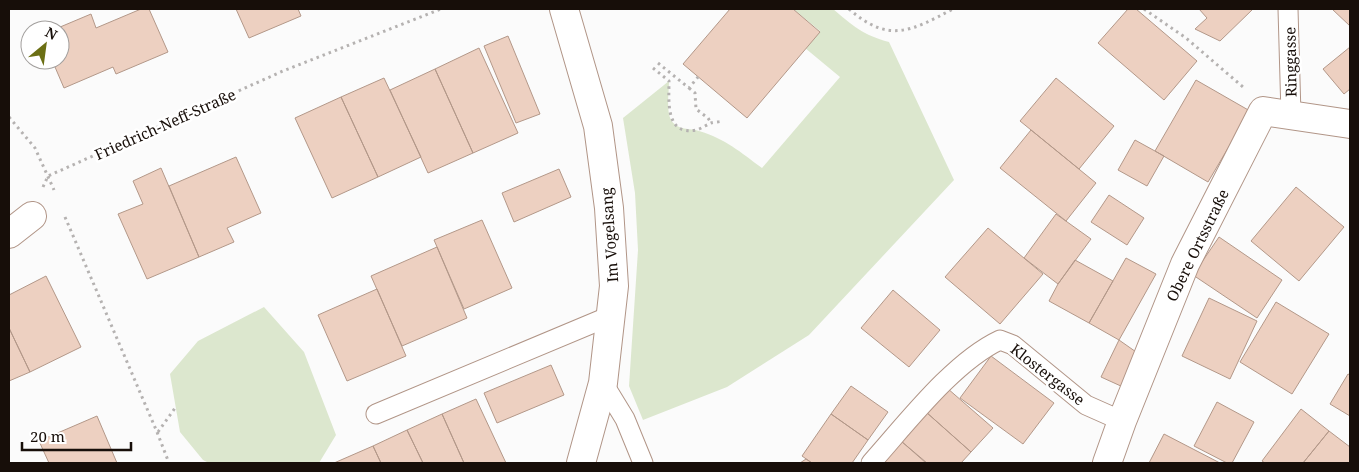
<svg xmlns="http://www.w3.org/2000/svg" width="1359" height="472" viewBox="0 0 1359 472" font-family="'Noto Serif',serif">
  <rect width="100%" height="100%" fill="#fbfbfb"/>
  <!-- green -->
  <path fill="#dce7ce" d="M 793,9 L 833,9 C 853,26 863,35 889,42 L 954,180 L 809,335 L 727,387 L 643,420 L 629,386 L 638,250 L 635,193 L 623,118 L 669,81 C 669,93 666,110 671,120 C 678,131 690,128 699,131 C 726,139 740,152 762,168 L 840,77 L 805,48 L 820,31 Z
    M 264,307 L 304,352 L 336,435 L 319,463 L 209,463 L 203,460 L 180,432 L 170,374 L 198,341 Z"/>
  <!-- building -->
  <path fill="#edd0c1" stroke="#b39889" d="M 141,9 L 149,9 L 168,52 L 116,74 L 113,67 L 64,88 L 52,60 L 60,60 L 60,30 L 53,30 L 91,14 L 96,28 Z
    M 236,9 L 298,9 L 301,16 L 249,38 Z
    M 730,9 L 793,9 L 820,32 L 747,118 L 683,64 Z
    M 1128,9 L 1136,9 L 1197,61 L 1164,100 L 1098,43 Z
    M 1199,9 L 1253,9 L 1220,41 L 1195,29 L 1207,18 Z
    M 1332,9 L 1350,9 L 1350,26 Z
    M 508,36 L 540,114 L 516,123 L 484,46 Z
    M 1350,47 L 1350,89 L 1344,94 L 1323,69 Z
    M 479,48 L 518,133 L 473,153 L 435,69 Z
    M 435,69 L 473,153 L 428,173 L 390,90 Z
    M 384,78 L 421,157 L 378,177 L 341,97 Z
    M 1056,78 L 1114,126 L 1079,169 L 1020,121 Z
    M 1196,80 L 1250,111 L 1208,182 L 1155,151 Z
    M 341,97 L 378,177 L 332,198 L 295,118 Z
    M 1031,130 L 1096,183 L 1066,221 L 1000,168 Z
    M 1135,140 L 1164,156 L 1147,186 L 1118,170 Z
    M 236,157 L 261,213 L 227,228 L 234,242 L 199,257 L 169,186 Z
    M 161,168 L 199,257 L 147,279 L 118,214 L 143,204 L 133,181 Z
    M 559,169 L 571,197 L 514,222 L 502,193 Z
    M 1296,187 L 1344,227 L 1299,281 L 1251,241 Z
    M 1109,195 L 1144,218 L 1127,245 L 1091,222 Z
    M 1056,214 L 1091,239 L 1058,284 L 1024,258 Z
    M 482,220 L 512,288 L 464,309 L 434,240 Z
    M 988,228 L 1043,274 L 1000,324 L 945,277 Z
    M 1219,237 L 1282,280 L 1257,318 L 1193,275 Z
    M 437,247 L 467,318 L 402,346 L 371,276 Z
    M 1126,258 L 1156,274 L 1119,340 L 1089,323 Z
    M 1075,260 L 1113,281 L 1089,323 L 1049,301 L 1058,284 Z
    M 46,276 L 81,347 L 30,372 L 9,328 L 9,295 Z
    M 377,289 L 406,356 L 347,381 L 318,315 Z
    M 893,290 L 940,330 L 909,367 L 861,328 Z
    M 1209,298 L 1257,321 L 1230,379 L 1182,356 Z
    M 1276,302 L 1329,334 L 1292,394 L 1240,362 Z
    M 9,328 L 30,372 L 9,381 Z
    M 1119,340 L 1139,354 L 1123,387 L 1101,377 Z
    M 991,356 L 1054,403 L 1023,444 L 960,398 Z
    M 551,365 L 564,395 L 497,423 L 484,393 Z
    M 1348,374 L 1350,375 L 1350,416 L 1330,404 Z
    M 851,386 L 888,412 L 868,440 L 831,414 Z
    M 947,388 L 993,428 L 971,452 L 926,412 Z
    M 476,399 L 506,463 L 464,463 L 442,414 Z
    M 1217,402 L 1254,422 L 1232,463 L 1227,463 L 1194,446 Z
    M 1301,409 L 1329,431 L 1303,463 L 1265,463 L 1262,461 Z
    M 926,412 L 971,452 L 961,463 L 927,463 L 901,441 Z
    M 442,414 L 464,463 L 423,463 L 407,430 Z
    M 831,414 L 868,440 L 852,463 L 812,463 L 802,456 Z
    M 97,416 L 117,463 L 49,463 L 39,441 Z
    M 407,430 L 423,463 L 381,463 L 373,446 Z
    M 1329,431 L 1350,447 L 1350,463 L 1303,463 Z
    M 1164,434 L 1220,463 L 1149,463 Z
    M 901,441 L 926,463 L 882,463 Z
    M 373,446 L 381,463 L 334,463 Z
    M 806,459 L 812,463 L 800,463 Z"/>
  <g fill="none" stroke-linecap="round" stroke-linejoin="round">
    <defs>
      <path id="service" d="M 1288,9 L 1291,115
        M 603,383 L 625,419 L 643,463
        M 376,414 L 610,316
        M 871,463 C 906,424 953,362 1000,340 L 1013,345 L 1086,405 L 1122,421"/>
      <path id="minor" d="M 564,9 L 598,126 L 609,208 L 614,286 L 603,383 L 581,463
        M 9,234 L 32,216
        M 1107,463 L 1122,421 L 1185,264 L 1263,111 L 1350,124"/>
    </defs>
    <!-- service casing -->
    <use href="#service" stroke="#b19587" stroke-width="21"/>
    <!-- minor casing -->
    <use href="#minor" stroke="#b19587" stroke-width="30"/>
    <!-- path -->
    <path stroke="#b5b2b1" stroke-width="3" stroke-dasharray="2.5 4" stroke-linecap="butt" d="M 849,9 C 889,44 911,31 953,9
      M 1144,9 L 1186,38 L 1243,87
      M 658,63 L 689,88 L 698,77
      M 653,68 L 669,81 C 669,101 665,136 696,130 C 701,129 706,125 711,123 C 714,122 719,122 723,121
      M 689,88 L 695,93 L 696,109 L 708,118 L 711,123
      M 9,117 L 35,148 L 54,190
      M 43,187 L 48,176 L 283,71 L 441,9
      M 65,217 L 157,432 L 169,463
      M 158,432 L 175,408"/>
    <!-- service -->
    <use href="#service" stroke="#fff" stroke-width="19"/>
    <!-- minor -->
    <use href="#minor" stroke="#fff" stroke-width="28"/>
  </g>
  <g text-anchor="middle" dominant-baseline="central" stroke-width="5" stroke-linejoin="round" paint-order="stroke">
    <!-- street labels -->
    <g font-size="15" fill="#170e09" stroke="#fff">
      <text transform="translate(1290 62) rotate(-91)">Ringgasse</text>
      <text transform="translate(165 124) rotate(-24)">Friedrich-Neff-Straße</text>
      <text transform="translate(609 235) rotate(-94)">Im Vogelsang</text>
      <text transform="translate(1197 245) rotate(-64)">Obere Ortsstraße</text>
      <text transform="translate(1048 374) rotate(38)">Klostergasse</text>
    </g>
  </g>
  <!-- border -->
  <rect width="1359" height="472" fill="none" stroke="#170e09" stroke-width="20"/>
  <!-- north arrow -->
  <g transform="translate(45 45) rotate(29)"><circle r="24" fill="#ffffff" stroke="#a29f9d"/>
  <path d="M0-4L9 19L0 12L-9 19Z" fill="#6b6f14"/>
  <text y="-8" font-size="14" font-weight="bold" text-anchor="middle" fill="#170e09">N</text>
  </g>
  <!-- scale -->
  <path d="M22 442v8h109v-8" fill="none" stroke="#170e09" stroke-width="2.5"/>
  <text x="30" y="442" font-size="15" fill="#170e09" stroke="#ffffff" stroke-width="4" paint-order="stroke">20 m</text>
</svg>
